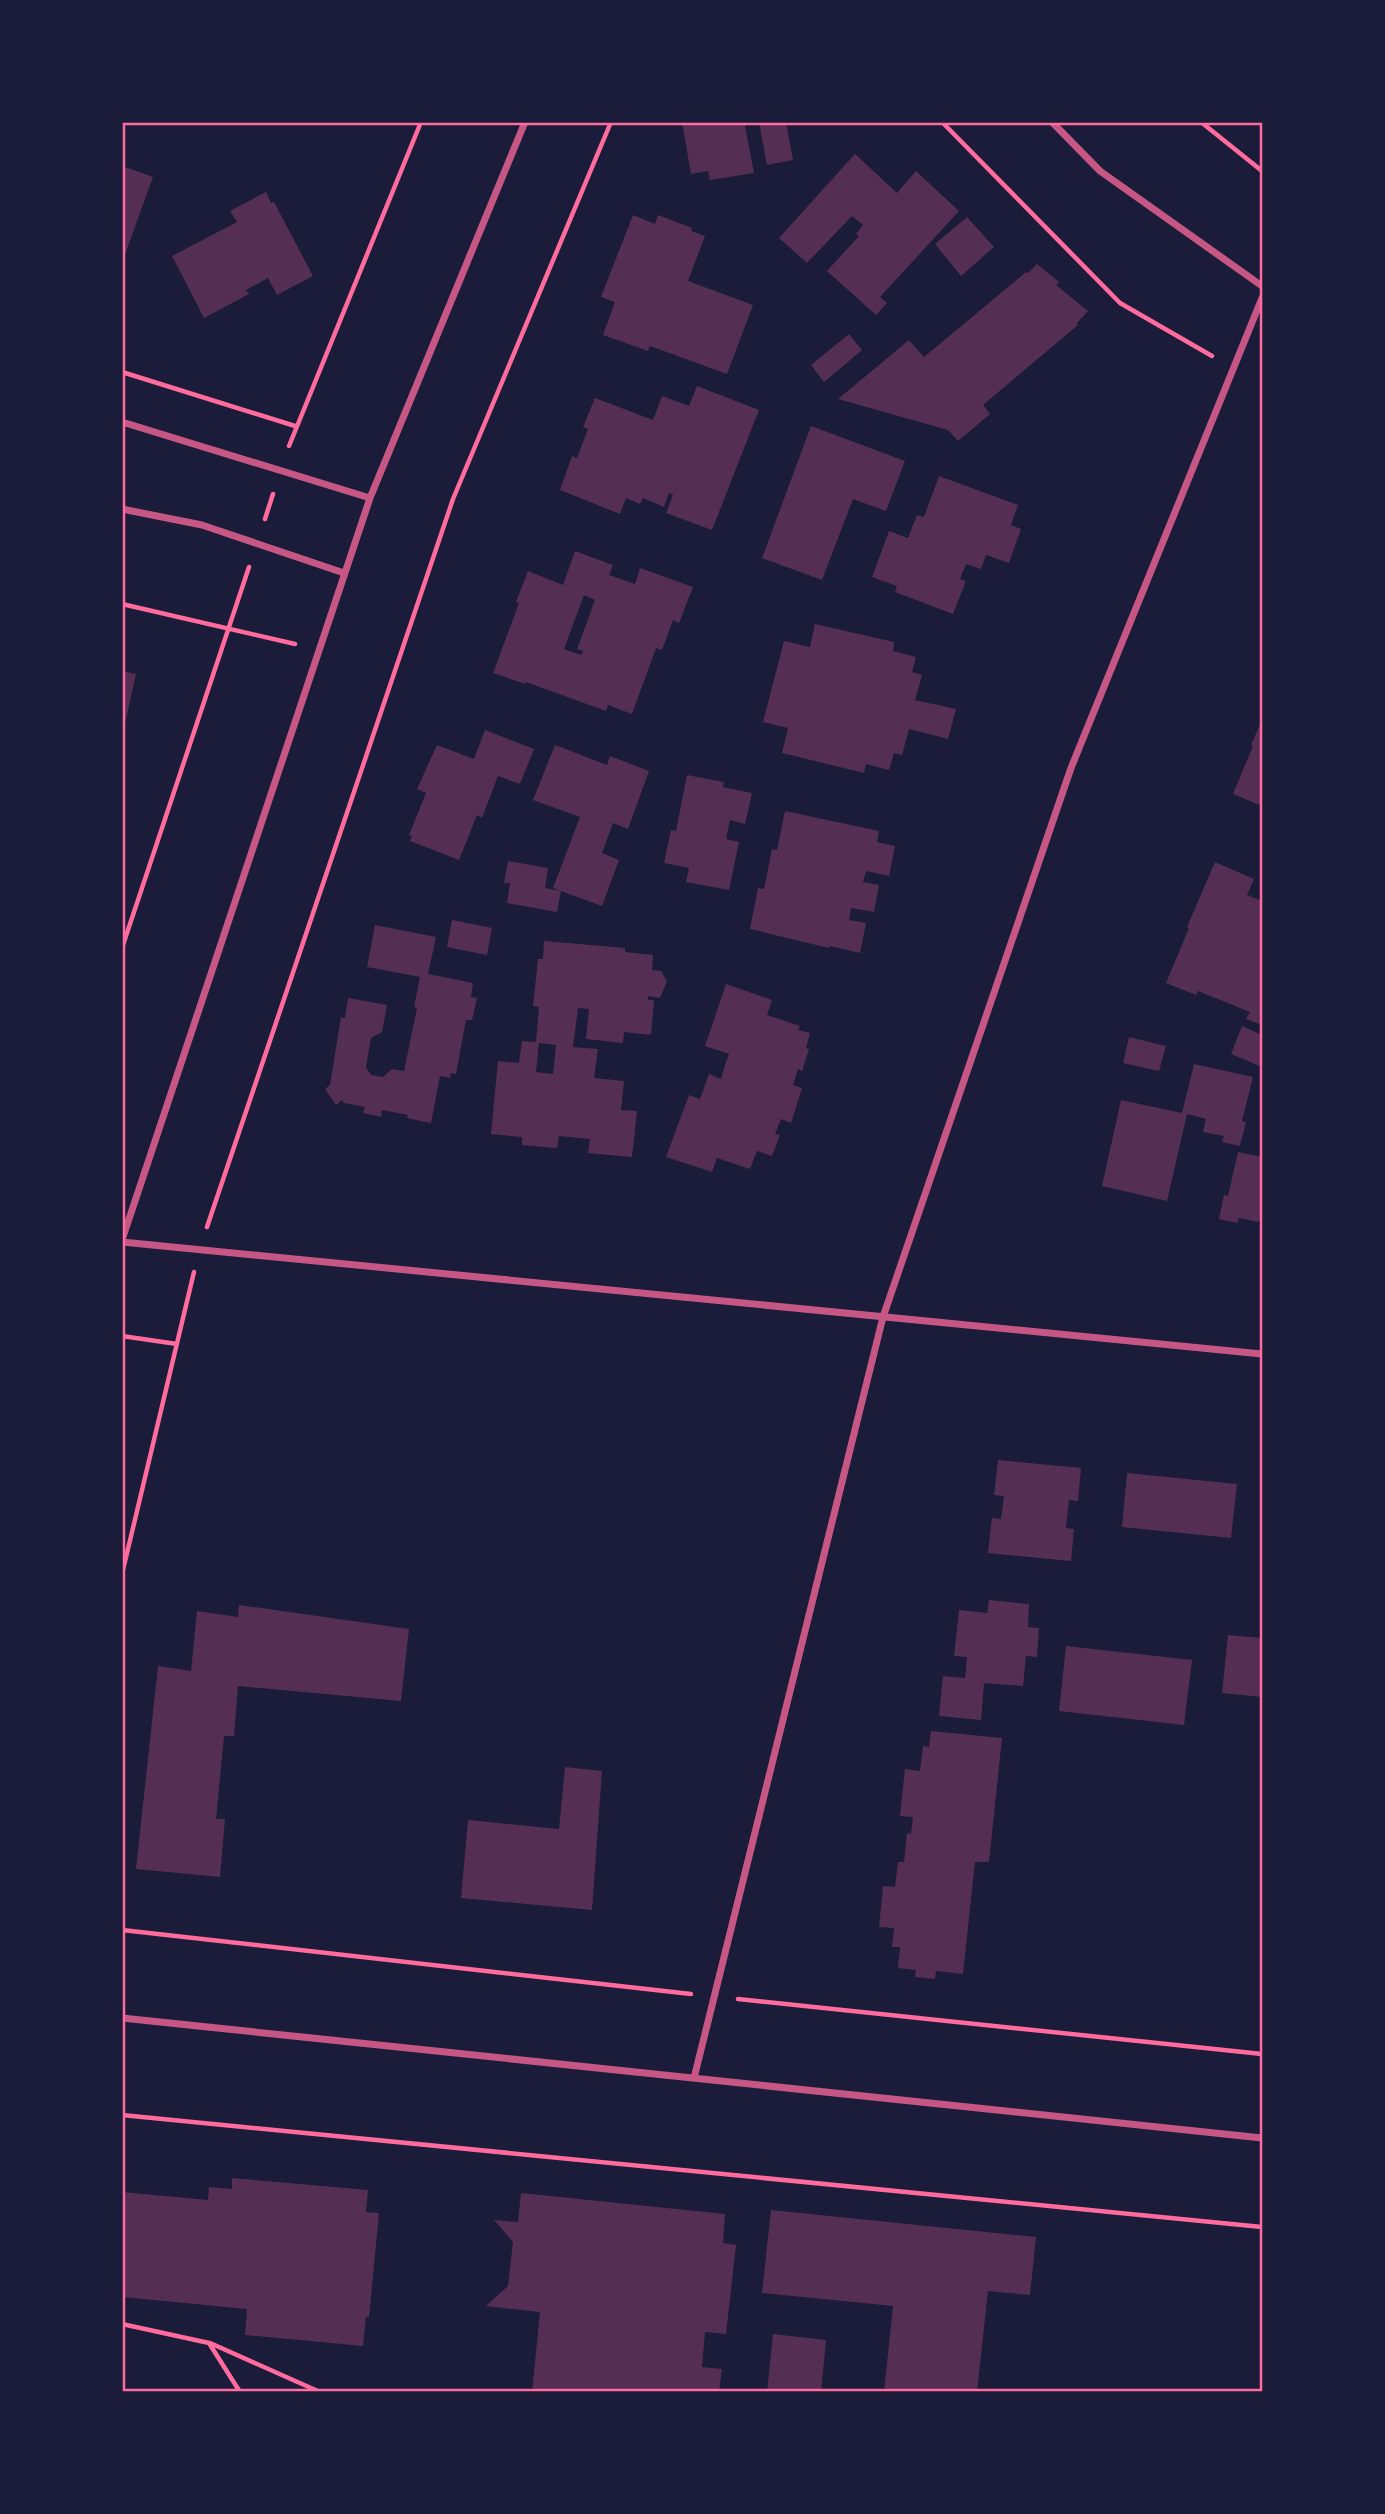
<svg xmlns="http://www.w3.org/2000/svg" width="1385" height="2514" viewBox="0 0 1385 2514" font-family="Roboto,sans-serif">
  <rect width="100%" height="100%" fill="#1b1b3a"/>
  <!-- building -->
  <path fill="#542f53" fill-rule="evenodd" d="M 682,122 L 757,122 L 745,126 L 754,173 L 710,180 L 708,171 L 691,174 Z
    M 759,122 L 786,122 L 793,160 L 767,165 Z
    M 855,154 L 897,193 L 916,171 L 959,211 L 880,297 L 887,303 L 876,315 L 827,271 L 859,236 L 856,234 L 863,225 L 852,216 L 807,263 L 779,238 Z
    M 122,166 L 153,177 L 123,260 L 122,260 Z
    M 266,192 L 271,203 L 274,202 L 313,276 L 277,295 L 268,278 L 246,290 L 249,294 L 204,318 L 172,256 L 237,222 L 230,211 Z
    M 633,215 L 655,224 L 658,215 L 692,228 L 691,231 L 705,236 L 688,281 L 753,305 L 727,374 L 650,346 L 648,351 L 603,335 L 615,302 L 601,297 Z
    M 967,217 L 994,247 L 961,276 L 935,244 Z
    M 1037,264 L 1059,282 L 1056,285 L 1088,311 L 1077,323 L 1078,325 L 983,405 L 990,414 L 958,441 L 948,430 L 838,399 L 909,340 L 924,357 L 1026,272 L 1028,273 Z
    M 849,334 L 862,350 L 824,382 L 811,365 Z
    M 697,386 L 759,410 L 712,530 L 666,513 L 673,495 L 669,493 L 664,507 L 643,498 L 640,504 L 626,498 L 620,514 L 560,490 L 572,456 L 577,458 L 588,429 L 583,427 L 595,398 L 653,420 L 662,396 L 689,406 Z
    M 811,426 L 905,461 L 886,511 L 853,499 L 822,580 L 762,558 Z
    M 939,476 L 1018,505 L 1011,525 L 1021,529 L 1009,563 L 986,555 L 981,569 L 966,564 L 960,579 L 966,581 L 953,614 L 895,592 L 897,586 L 872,577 L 889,531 L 908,538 L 917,515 L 924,517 Z
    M 575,551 L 613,565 L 609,575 L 635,584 L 640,568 L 693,587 L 679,623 L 673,620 L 662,650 L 656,648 L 632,714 L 608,705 L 606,711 L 526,682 L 525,684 L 493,673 L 519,603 L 516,602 L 528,571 L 563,585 ZM 584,595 L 595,600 L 577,649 L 583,651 L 581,655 L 564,649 Z
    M 815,624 L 894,642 L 893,651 L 916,657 L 912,672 L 922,675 L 915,700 L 956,709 L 948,739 L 909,729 L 902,755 L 894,753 L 889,770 L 866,764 L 864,773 L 782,753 L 788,728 L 763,722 L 784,641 L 810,647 Z
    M 122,671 L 136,674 L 124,728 L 122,728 Z
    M 1262,720 L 1262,806 L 1233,794 L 1253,746 L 1251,745 Z
    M 485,730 L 534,749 L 520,784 L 498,776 L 482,818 L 477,815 L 459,860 L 410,841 L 412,836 L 409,835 L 426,793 L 417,789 L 437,745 L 474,759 Z
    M 555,745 L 607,765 L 610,756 L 649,771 L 628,829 L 613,823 L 602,853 L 619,860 L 602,906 L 561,891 L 557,912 L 507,903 L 510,883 L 504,883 L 508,861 L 548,868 L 545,888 L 561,891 L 553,888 L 580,817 L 533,800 Z
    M 687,775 L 724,782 L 723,787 L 752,793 L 745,824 L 730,820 L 726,839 L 739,842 L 729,890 L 686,882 L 689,868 L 664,863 L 671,830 L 676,831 Z
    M 785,811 L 879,831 L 877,842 L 895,846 L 889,876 L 866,871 L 863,882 L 879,885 L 874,912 L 851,908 L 849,920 L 866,923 L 860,953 L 830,946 L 829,948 L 750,929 L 758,888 L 764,889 L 772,849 L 777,850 Z
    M 1215,862 L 1254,879 L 1247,895 L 1262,901 L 1262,1025 L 1246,1019 L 1250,1012 L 1198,991 L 1196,995 L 1166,983 L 1189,928 L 1187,927 Z
    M 452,920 L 492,928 L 487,955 L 447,947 Z
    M 375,925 L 436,937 L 428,974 L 473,983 L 471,997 L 477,998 L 472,1020 L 466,1020 L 456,1074 L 451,1073 L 450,1078 L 440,1076 L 431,1123 L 407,1118 L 408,1115 L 382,1110 L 381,1117 L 363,1113 L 365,1107 L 344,1103 L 342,1100 L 336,1105 L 325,1089 L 330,1085 L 341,1017 L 345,1018 L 348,998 L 387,1005 L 382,1032 L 371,1038 L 366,1067 L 371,1075 L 383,1077 L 392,1069 L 404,1071 L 417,1008 L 414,1007 L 420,977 L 367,967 Z
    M 544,941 L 625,948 L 625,952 L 653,955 L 652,970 L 661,971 L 667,981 L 660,998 L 648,996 L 648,1000 L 654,1000 L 651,1035 L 624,1032 L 623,1043 L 586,1039 L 589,1009 L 578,1008 L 573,1047 L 598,1049 L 594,1078 L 624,1081 L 621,1110 L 637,1111 L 632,1157 L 588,1153 L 590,1139 L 559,1136 L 557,1148 L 522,1145 L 522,1137 L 491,1134 L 498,1061 L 519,1063 L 522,1041 L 536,1042 L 539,1007 L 533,1006 L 538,959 L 543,959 ZM 539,1043 L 556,1045 L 553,1074 L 536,1072 Z
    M 726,984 L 772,1000 L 767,1015 L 800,1026 L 798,1030 L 810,1033 L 806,1048 L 809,1049 L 802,1071 L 798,1069 L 793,1085 L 802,1088 L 791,1123 L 781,1119 L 775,1134 L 780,1135 L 772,1156 L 757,1151 L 750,1169 L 717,1158 L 712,1172 L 666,1157 L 689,1095 L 700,1099 L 709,1074 L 721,1079 L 726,1062 L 729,1054 L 705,1046 Z
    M 1242,1026 L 1262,1035 L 1262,1067 L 1231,1054 Z
    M 1129,1037 L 1166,1046 L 1159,1071 L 1123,1063 Z
    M 1194,1064 L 1253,1077 L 1242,1121 L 1246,1122 L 1240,1146 L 1222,1142 L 1224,1136 L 1203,1132 L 1206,1119 L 1187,1114 L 1167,1201 L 1102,1186 L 1121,1100 L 1182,1113 Z
    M 1238,1152 L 1262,1157 L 1262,1210 L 1259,1222 L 1239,1218 L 1237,1223 L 1219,1219 L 1224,1195 L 1228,1196 Z
    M 998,1460 L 1081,1468 L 1078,1501 L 1069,1500 L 1066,1528 L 1074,1529 L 1071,1561 L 988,1553 L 992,1518 L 1001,1519 L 1004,1496 L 994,1495 Z
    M 1127,1473 L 1237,1484 L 1231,1538 L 1122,1527 Z
    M 989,1600 L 1029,1604 L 1028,1627 L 1039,1628 L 1037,1657 L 1026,1656 L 1023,1686 L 984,1683 L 981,1720 L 939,1716 L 943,1676 L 965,1678 L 967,1657 L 954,1656 L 959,1610 L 987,1613 Z
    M 239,1605 L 409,1629 L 401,1701 L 238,1686 L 234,1736 L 224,1736 L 216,1819 L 225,1819 L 220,1877 L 136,1869 L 158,1666 L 191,1671 L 197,1611 L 238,1617 Z
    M 1228,1635 L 1262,1638 L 1262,1697 L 1222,1693 Z
    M 1066,1646 L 1192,1660 L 1184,1725 L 1059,1711 Z
    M 931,1731 L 1002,1738 L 989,1862 L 975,1862 L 963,1974 L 936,1971 L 935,1979 L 915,1977 L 916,1970 L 898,1968 L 900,1947 L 892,1947 L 894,1928 L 879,1927 L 883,1886 L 895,1887 L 898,1862 L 904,1862 L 907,1833 L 911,1834 L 913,1817 L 900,1816 L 905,1769 L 920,1771 L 923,1746 L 929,1747 Z
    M 565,1767 L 602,1771 L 592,1910 L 461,1898 L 468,1820 L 559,1829 Z
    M 232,2178 L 368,2190 L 366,2212 L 379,2213 L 369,2317 L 366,2317 L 363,2346 L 245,2335 L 247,2309 L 122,2297 L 122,2192 L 208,2200 L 209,2187 L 232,2189 Z
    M 521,2193 L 725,2214 L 723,2243 L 736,2245 L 726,2334 L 705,2332 L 702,2367 L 722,2369 L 719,2392 L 532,2392 L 540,2312 L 486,2306 L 508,2286 L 513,2242 L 494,2220 L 518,2222 Z
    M 771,2210 L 1036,2237 L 1030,2295 L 988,2291 L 977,2392 L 884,2392 L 893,2306 L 762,2293 Z
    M 773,2334 L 826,2340 L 821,2392 L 767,2392 Z"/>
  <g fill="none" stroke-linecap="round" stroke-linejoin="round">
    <!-- path -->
    <path stroke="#ff6b9d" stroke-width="4.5" d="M 942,122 L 1120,303 L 1212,356
      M 1201,122 L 1262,171
      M 122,372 L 295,426
      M 289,446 L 421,122
      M 265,519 L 273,494
      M 122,604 L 295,644
      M 122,948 L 249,567
      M 207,1227 L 453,499 L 611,122
      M 122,1336 L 177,1344
      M 122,1574 L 194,1272
      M 122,1930 L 691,1994
      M 738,1999 L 1262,2054
      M 122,2115 L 1262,2227
      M 122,2324 L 209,2343 L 240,2392
      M 210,2343 L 320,2392"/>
    <!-- minor -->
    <path stroke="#c65784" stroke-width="7" d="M 1052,122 L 1100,171 L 1262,286
      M 122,422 L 370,498
      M 122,509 L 202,525 L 344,573
      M 122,1240 L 370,498 L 525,122
      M 122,1242 L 1262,1354
      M 122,2018 L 1262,2138
      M 694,2078 L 883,1317 L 1071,768 L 1262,298"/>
  </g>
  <!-- border -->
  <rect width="1385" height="2514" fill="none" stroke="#1b1b3a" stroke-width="248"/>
  <rect x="124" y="124" width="1137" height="2266" fill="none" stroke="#ff6b9d" stroke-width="2.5"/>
</svg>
